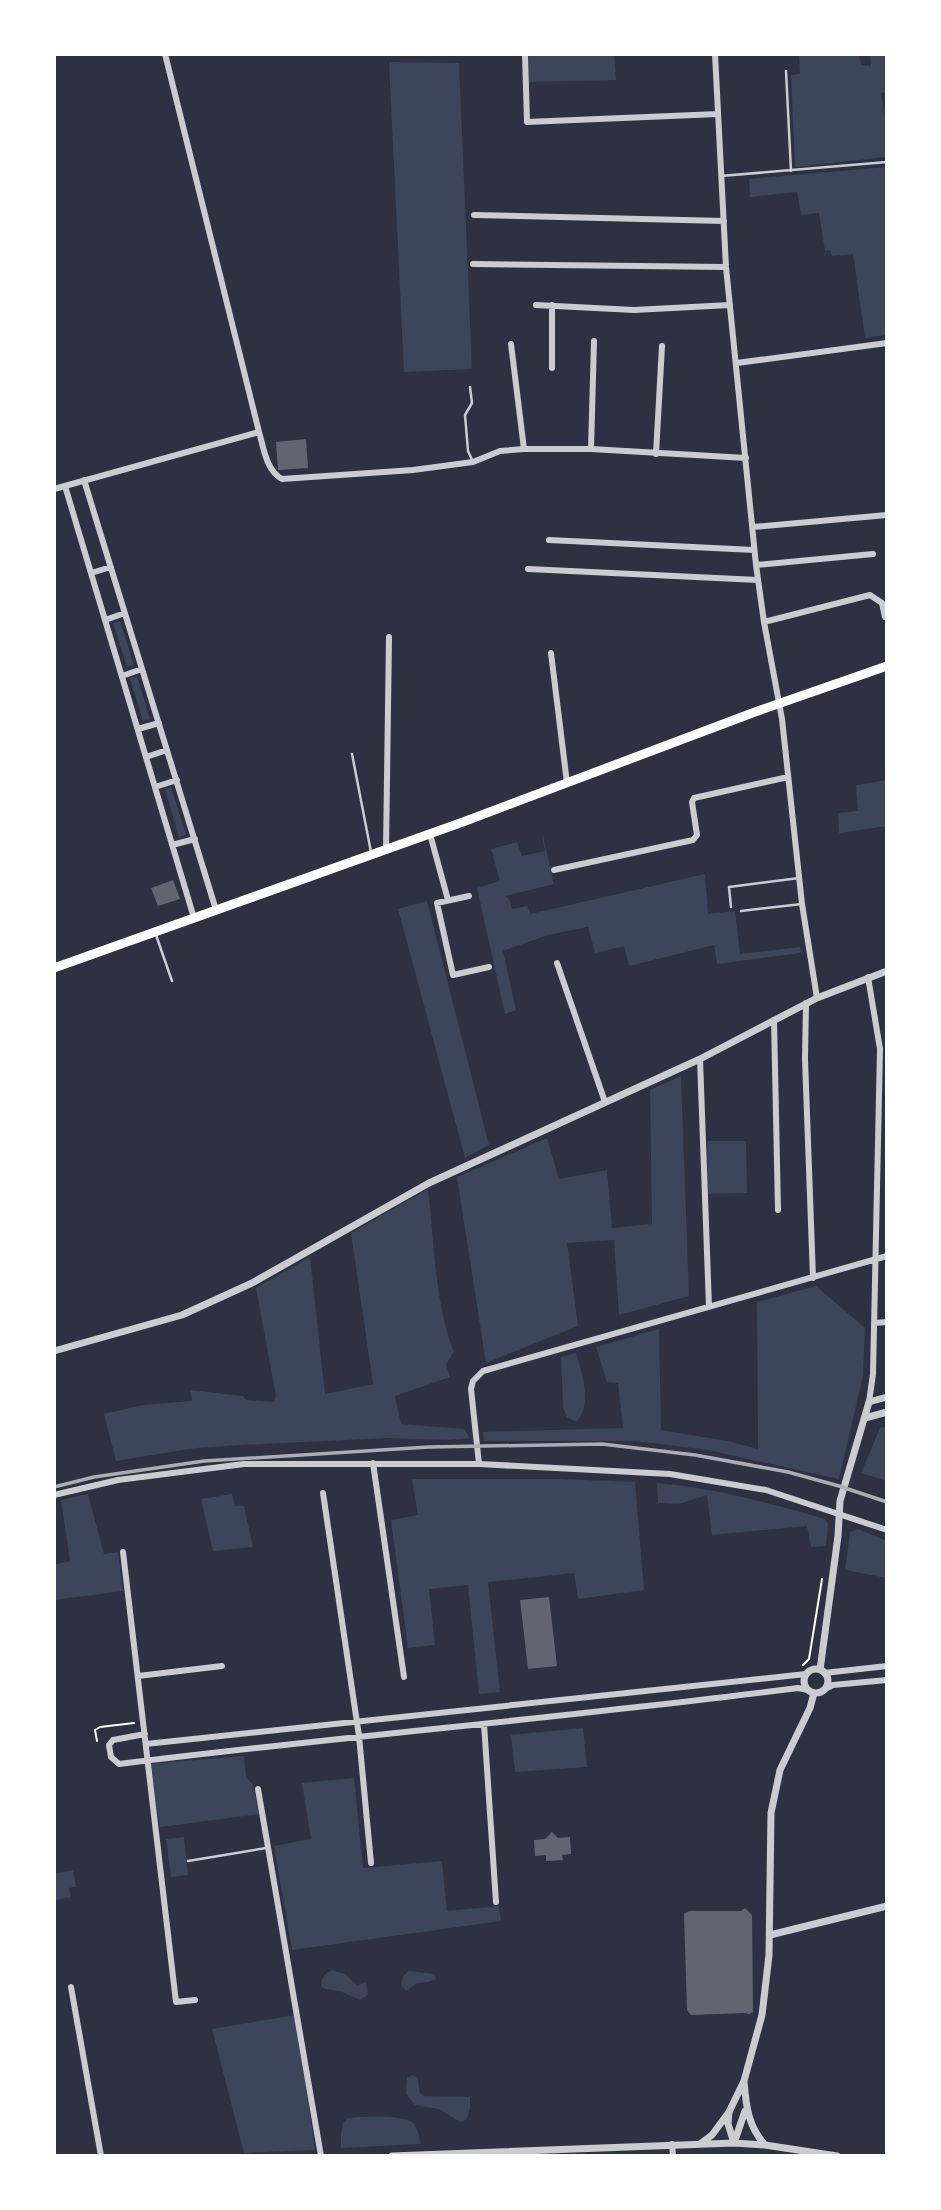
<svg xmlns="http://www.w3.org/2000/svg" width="941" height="2210" viewBox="0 0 941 2210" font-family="'Open Sans',sans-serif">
  <rect width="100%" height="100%" fill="#2d3142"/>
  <!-- green -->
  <path fill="#3c4559" d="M 529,54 L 614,54 L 616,80 L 529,82 Z
    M 799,54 L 859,54 L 861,65 L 871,66 L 870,54 L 887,54 L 887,92 L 881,93 L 887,128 L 887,157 L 795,167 L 791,75 L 800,74 Z
    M 389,62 L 459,63 L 472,369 L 404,372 Z
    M 887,167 L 887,335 L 865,338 L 853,254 L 832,256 L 830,250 L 825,251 L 819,213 L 801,215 L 797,192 L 750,197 L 749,179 Z
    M 120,621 L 134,665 L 127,667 L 113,623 Z
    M 137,676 L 150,719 L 143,721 L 130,678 Z
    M 887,780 L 887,826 L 839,833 L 838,813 L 858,811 L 856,785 Z
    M 171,787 L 186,835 L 179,837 L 165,789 Z
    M 542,836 L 543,836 L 554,884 L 505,896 L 509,899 L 512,909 L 527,906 L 530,914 L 705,874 L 708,914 L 735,911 L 740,954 L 800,947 L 801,953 L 717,964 L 714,945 L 629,966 L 624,946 L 595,953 L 588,927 L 548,935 L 503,951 L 516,1010 L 505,1014 L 477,888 L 500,881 L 491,849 L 517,842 L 522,856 L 545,851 Z
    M 427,901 L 489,1145 L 465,1158 L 398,909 Z
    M 681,1076 L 689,1296 L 619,1315 L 614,1240 L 567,1243 L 578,1326 L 486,1363 L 457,1177 L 547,1138 L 559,1179 L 607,1170 L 612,1228 L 652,1224 L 650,1090 Z
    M 707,1141 L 746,1141 L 747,1193 L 708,1194 Z
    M 428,1189 C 434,1239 435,1306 454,1352 L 446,1364 L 450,1377 L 395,1396 L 401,1424 L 464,1429 L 470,1438 L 449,1440 L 387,1438 L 241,1445 L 196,1448 L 116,1461 L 104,1414 L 143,1405 L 192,1401 L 190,1390 L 243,1396 L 246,1400 L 274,1402 L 276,1396 L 256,1288 L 310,1257 L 325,1394 L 373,1384 L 351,1233 Z
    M 816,1286 L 865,1328 L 863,1376 L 839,1479 L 708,1450 L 636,1441 L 484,1441 L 483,1432 L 623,1428 L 618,1383 L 607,1382 L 596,1347 L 659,1329 L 661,1430 L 728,1441 L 758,1449 L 757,1302 Z
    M 576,1353 C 582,1372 593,1406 576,1422 L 567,1417 L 563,1407 L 561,1357 Z
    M 887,1426 L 887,1481 L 861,1473 L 880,1428 Z
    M 412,1479 L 560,1479 L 635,1482 L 644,1590 L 578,1599 L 574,1573 L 488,1582 L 500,1692 L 479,1694 L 468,1585 L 429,1589 L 435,1645 L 408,1648 L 391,1520 L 418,1515 Z
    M 657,1483 C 714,1488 769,1503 825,1519 L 828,1524 L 826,1546 L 811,1547 L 807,1526 L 712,1535 L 707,1495 L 679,1504 L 658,1503 Z
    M 88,1494 L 104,1554 L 118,1552 L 123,1591 L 54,1600 L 54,1565 L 70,1561 L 61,1500 Z
    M 232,1494 L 235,1506 L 244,1506 L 253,1547 L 213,1551 L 201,1499 Z
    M 858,1529 L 887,1541 L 887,1578 L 845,1570 L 850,1532 Z
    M 583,1728 L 587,1767 L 515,1772 L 511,1735 Z
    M 244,1756 L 246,1777 L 253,1785 L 259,1814 L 160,1827 L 150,1764 Z
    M 354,1778 L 363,1868 L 442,1861 L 447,1911 L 499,1906 L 501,1921 L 292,1950 L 274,1846 L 311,1839 L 302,1783 Z
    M 184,1837 L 188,1875 L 171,1877 L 166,1839 Z
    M 73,1870 L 76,1887 L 69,1888 L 71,1897 L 54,1900 L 54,1874 Z
    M 332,1970 L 345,1974 L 357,1985 L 366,1982 L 368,1995 L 360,2000 L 340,1991 L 325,1989 L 321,1986 C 322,1977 324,1974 332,1970 Z
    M 409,1971 L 435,1974 L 436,1979 L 428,1982 L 417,1983 L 406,1991 L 401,1985 L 403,1976 Z
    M 296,2015 L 315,2150 L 244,2153 L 212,2029 Z
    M 412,2075 L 418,2078 L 419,2091 L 423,2096 L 470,2097 L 470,2109 L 466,2120 L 460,2122 L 439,2109 L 415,2105 L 406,2094 L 407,2078 Z
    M 358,2117 C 370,2117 403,2115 412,2122 C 418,2127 419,2137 421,2144 L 341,2148 L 341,2133 L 343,2123 L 348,2118 Z"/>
  <!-- building -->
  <path fill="#626471" d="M 306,439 L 308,468 L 278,470 L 276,442 Z
    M 173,880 L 180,899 L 158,906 L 151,888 Z
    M 549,1597 L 557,1666 L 528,1669 L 520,1600 Z
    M 552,1832 L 558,1838 L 570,1837 L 571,1854 L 562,1855 L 563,1860 L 546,1861 L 546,1855 L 535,1856 L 534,1840 L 545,1839 Z
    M 745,1908 L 752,1915 L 753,2012 L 749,2014 L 745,2013 L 691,2015 L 687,2010 L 684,1914 L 689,1911 L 741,1911 Z"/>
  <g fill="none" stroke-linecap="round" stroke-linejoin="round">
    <!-- path -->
    <path stroke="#fff" stroke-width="2" d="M 803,1665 L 809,1659 L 822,1579
      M 97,1741 L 95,1730 L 100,1727 L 134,1723"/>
    <!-- service -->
    <path stroke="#caccd0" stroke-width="2.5" d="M 786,71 L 791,171
      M 721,176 L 887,162
      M 470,387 L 472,403 L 465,415 L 468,451 L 473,462
      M 352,754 L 371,852
      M 731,907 L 729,887 L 799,878
      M 741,911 L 802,904
      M 156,935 L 172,981
      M 188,1861 L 266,1848"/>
    <!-- minor -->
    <path stroke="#caccd0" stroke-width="6" d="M 165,54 L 259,432 C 264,449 266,470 282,479 L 413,470 L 473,462 L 500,451 L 524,449 L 591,449 L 746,458
      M 525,54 L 527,122 L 718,114
      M 715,54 L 726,267 L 756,565 L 764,622 L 782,719 L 802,904 L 817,998
      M 474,215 L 724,221
      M 473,264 L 726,267
      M 536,305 L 634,310 L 730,305
      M 552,305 L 552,368
      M 511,344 L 524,449
      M 737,363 L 887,343
      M 591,449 L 594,341
      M 656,454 L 662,346
      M 84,480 L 216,910
      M 65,486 L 194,918
      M 54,489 L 259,432
      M 753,527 L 887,515
      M 549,540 L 754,550
      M 756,565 L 873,554
      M 528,569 L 758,580
      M 91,573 L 111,567
      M 105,620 L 125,613
      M 764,622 L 870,595 L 882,603 L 885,617
      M 551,653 L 567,783
      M 122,676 L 142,669
      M 138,729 L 159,723
      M 146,757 L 167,750
      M 155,787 L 177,780
      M 430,834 L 448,900
      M 172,845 L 195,839
      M 386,850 L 389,637
      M 554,870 L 693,840 L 697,835 L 692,802 L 694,798 L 788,777
      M 469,896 L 437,903 L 453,975 L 489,967
      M 557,963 L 605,1102
      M 868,977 L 880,1049 L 873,1374 L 869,1402
      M 806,1003 L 805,1059 L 813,1278
      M 774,1020 L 778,1210
      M 700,1059 L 709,1307
      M 874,1323 L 887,1322
      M 373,1463 L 404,1677
      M 479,1464 L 471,1389 L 473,1381 L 483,1371 L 887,1256
      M 323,1493 L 359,1736 L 371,1863
      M 54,1495 L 118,1480 L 244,1464 L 479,1464 L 670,1474 L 766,1490 L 887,1530
      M 123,1552 L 176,2002 L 195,2000
      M 824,1673 L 887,1666
      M 138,1676 L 222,1666
      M 825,1689 L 833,1685 L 887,1680
      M 484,1724 L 496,1902
      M 145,1734 L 113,1740 L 109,1745 L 111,1757 L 119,1764 C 345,1736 572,1717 798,1688 L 808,1690
      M 146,1744 L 806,1674
      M 258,1789 L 321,2156
      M 71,1987 L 101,2156
      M 672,2144 L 673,2156"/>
    <!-- tertiary -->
    <path stroke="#caccd0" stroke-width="7" d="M 54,1351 L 182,1315 L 252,1283 L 429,1183 L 700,1059 L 817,998 L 887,971
      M 865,1418 L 887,1412
      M804 1681a12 12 0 1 1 24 0a12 12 0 1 1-24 0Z
      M 820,1670 L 838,1536 L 840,1501 L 869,1402 L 887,1397
      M 770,1935 L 887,1906
      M 744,2081 C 746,2106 748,2126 765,2145
      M 729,2112 L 728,2124 L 734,2143
      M 734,2143 L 745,2111
      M 700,2144 L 712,2135 L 729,2112 L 744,2081 L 762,2015 L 769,1955 L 771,1813 L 780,1770 L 810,1708 L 814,1693
      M 392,2156 L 734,2143 L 765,2145 L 837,2156"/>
    <!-- primary -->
    <path stroke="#fff" stroke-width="9" d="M 54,968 L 463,822 L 755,712 L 887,666"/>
    <!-- rail -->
    <path stroke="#abadb3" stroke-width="3.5" d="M 54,1487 L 94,1477 L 204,1461 L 429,1447 L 602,1444 L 695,1455 L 788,1472 L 839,1486 L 887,1502"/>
  </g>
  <!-- border -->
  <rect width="941" height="2210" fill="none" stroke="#ffffff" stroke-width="112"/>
</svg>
